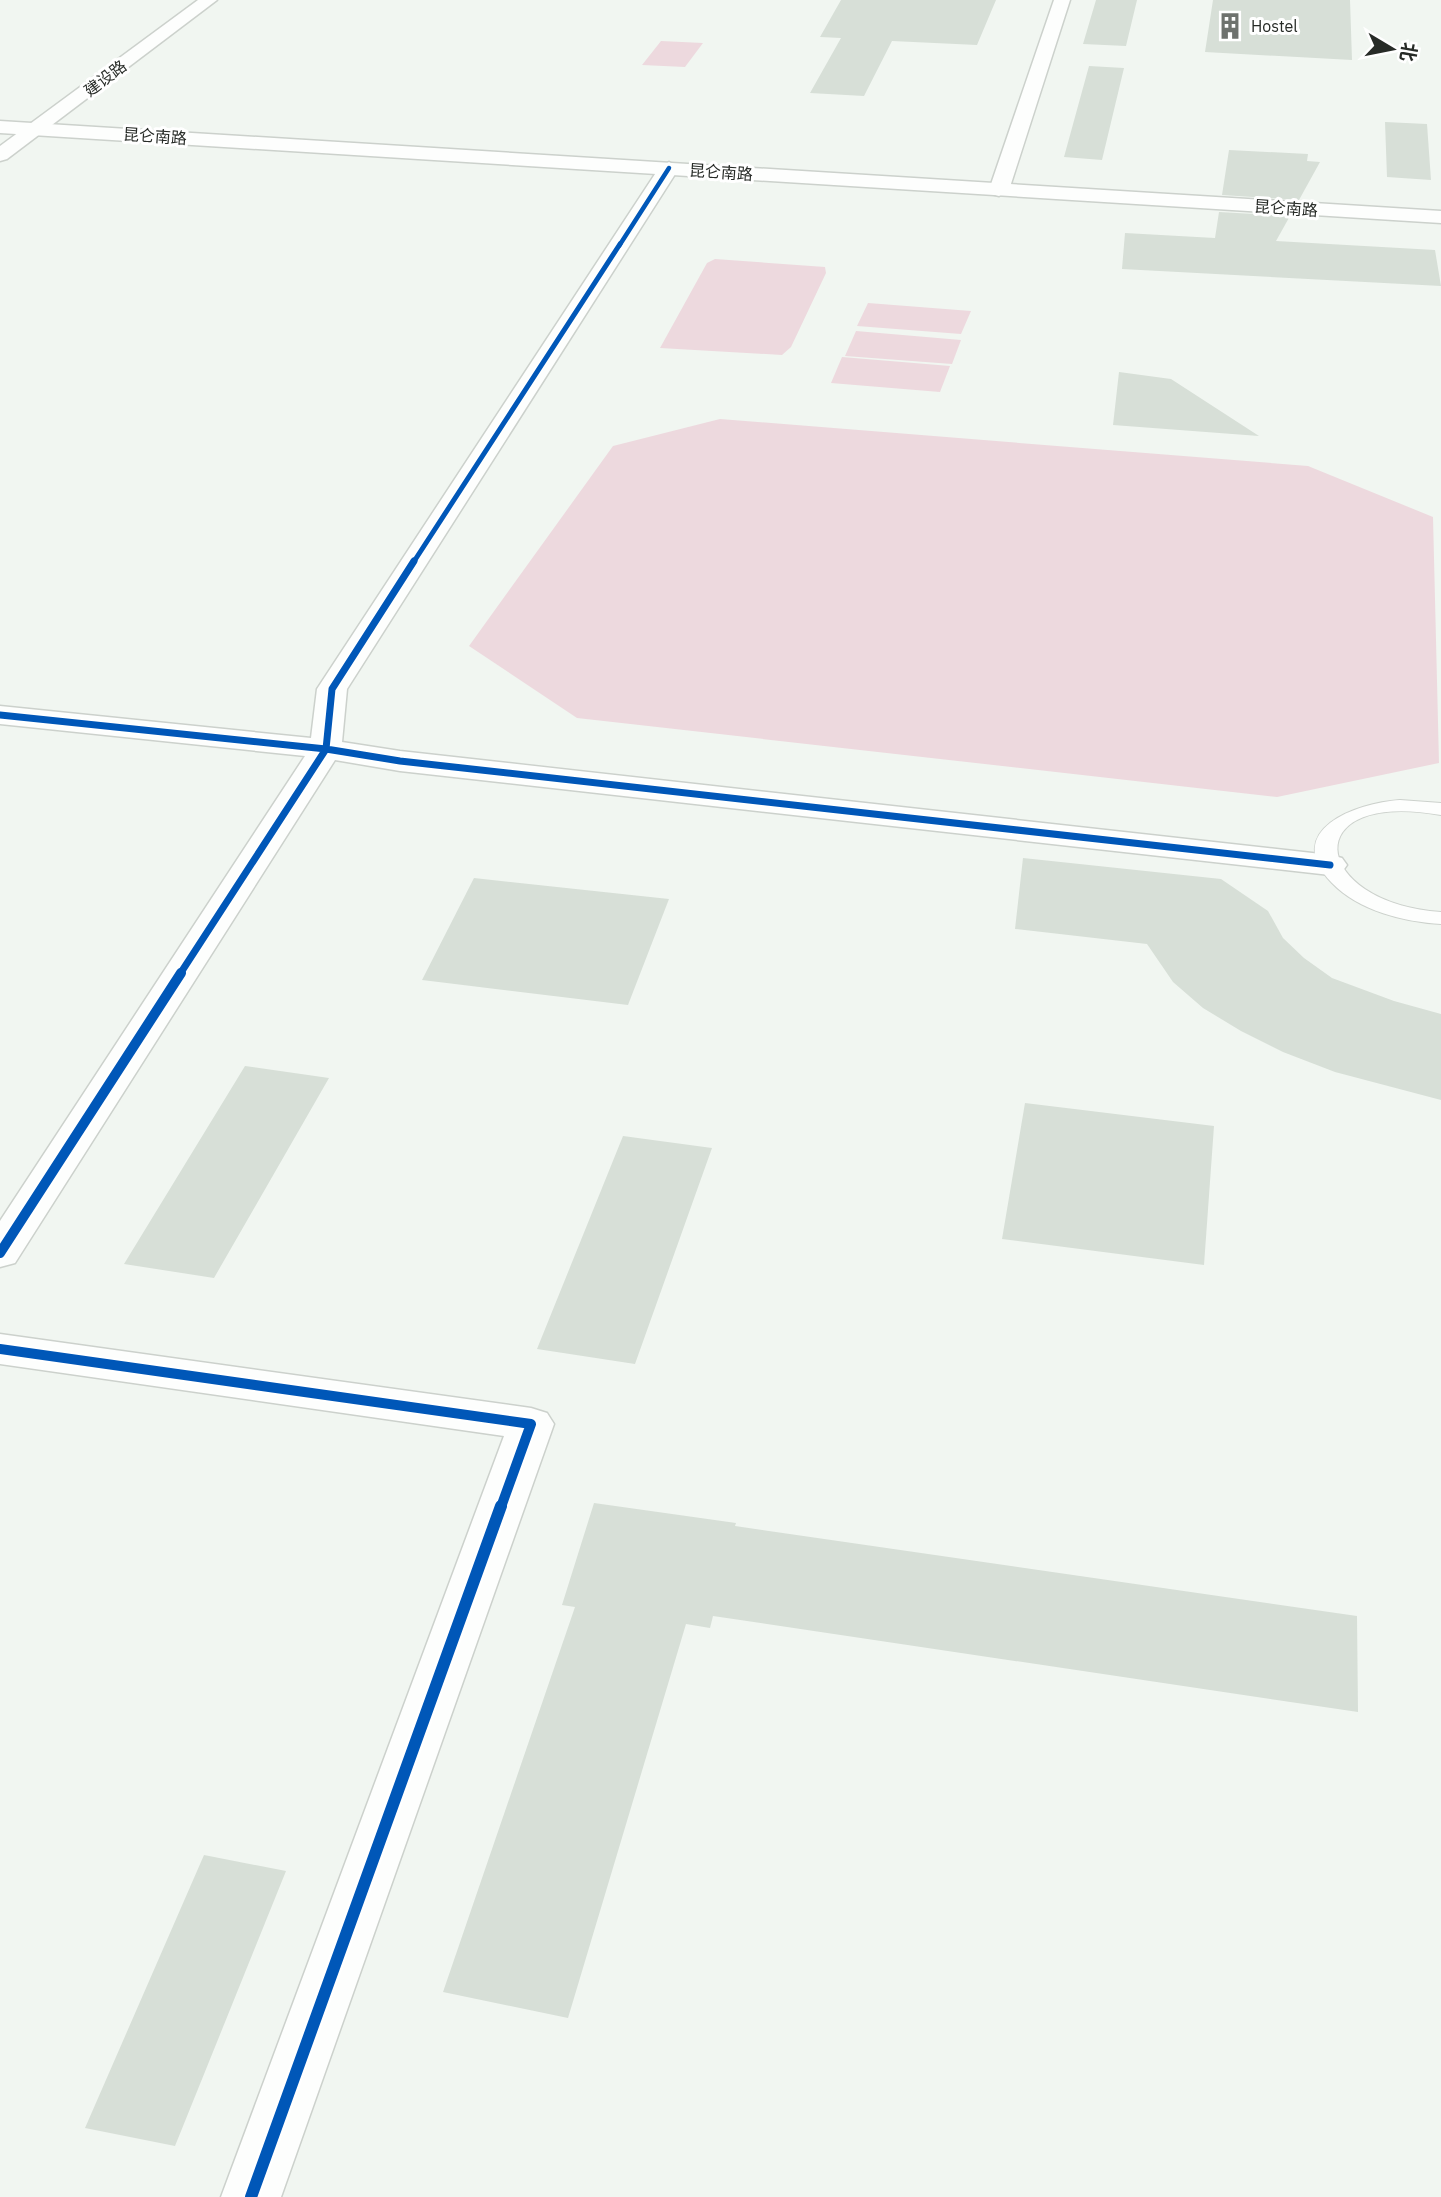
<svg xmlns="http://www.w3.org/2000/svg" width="1441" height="2197" viewBox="0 0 1441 2197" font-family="'IBM Plex Sans','Noto Sans SC',sans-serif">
  <rect width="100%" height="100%" fill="#f1f6f1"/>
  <!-- green -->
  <path fill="#edd9de" d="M 661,41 L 703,43 L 685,67 L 642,65 Z
    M 715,259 L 825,267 L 826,273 L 791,347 L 782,355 L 660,348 L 707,263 Z
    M 868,303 L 971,311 L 961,334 L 857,326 Z
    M 856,331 L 961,340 L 952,364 L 845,356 Z
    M 842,357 L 950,366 L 940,392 L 831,383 Z
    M 720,419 L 1308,466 L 1433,517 L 1439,763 L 1277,797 L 577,718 L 469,646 L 613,446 Z"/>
  <!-- building -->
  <path fill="#d7dfd7" d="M 841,0 L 996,0 L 977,45 L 892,41 L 864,96 L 810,93 L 841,38 L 820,37 Z
    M 1096,0 L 1137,0 L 1126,46 L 1083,44 Z
    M 1213,0 L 1350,0 L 1352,60 L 1205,52 Z
    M 1089,66 L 1124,68 L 1102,160 L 1064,157 Z
    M 1385,122 L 1427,124 L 1431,180 L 1387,177 Z
    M 1229,150 L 1308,154 L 1307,161 L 1320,162 L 1299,200 L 1222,195 Z
    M 1219,212 L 1290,216 L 1276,241 L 1435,250 L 1441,286 L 1122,269 L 1125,233 L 1215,238 Z
    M 1119,372 L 1171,379 L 1259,436 L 1113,425 Z
    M 1023,858 L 1221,879 L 1268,911 L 1283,938 L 1304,958 L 1332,978 L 1394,1001 L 1441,1014 L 1441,1100 L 1335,1072 L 1283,1052 L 1241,1031 L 1203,1008 L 1173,982 L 1147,944 L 1015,929 Z
    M 474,878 L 669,899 L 628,1005 L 422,980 Z
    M 245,1066 L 329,1078 L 214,1278 L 124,1264 Z
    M 1025,1103 L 1214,1126 L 1204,1265 L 1002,1239 Z
    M 623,1136 L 712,1148 L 635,1364 L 537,1349 Z
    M 594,1503 L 736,1523 L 735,1526 L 1357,1616 L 1358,1712 L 713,1616 L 710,1628 L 686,1624 L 568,2018 L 443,1992 L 575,1607 L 562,1605 Z
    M 204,1855 L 286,1871 L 175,2146 L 85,2128 Z"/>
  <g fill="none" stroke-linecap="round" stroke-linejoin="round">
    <defs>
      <path id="service" d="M 1400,800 L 1441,803 L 1441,815 C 1297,789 1309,902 1441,912 L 1441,924 C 1405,922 1359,911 1332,883 C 1281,830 1356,803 1400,800 Z"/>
      <path id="minor" d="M 1054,0 L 1070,0 L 1009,190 L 999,196 L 992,194 L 989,190 Z
        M 669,162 L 679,168 L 347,689 L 342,742 L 400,751 L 1330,855 L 1342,858 L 1347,865 L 1342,872 L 1330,875 L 400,771 L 335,760 L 15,1263 L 0,1267 L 0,1221 L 305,756 L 0,724 L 0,706 L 311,738 L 317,689 L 659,168 Z
        M 0,1334 L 531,1408 L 547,1413 L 554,1424 L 281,2197 L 221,2197 L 504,1436 L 0,1364 Z"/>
      <path id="tertiary" d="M 198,0 L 217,0 L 7,159 L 0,161 L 0,146 Z"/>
      <path id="secondary" d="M 0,121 L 1441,211 L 1441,223 L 0,133 Z"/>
    </defs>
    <!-- service casing -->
    <use href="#service" stroke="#ccd1cc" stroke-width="2"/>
    <!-- minor casing -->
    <use href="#minor" stroke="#ccd1cc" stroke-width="3"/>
    <!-- tertiary casing -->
    <use href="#tertiary" stroke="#ccd1cc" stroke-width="3"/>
    <!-- secondary casing -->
    <use href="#secondary" stroke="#ccd1cc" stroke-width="3"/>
    <!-- service -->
    <use href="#service" fill="#fdfefd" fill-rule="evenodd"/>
    <!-- minor -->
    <use href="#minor" fill="#fdfefd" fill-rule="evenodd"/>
    <!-- tertiary -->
    <use href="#tertiary" fill="#fdfefd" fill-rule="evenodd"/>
    <!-- secondary -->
    <use href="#secondary" fill="#fdfefd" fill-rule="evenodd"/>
    <defs>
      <path id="cycleway-far4" d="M 619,246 L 669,168"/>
      <path id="cycleway-far3" d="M 413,563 L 620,244"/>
      <path id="cycleway-far2" d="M 0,715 L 326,749 L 400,761 L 1330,865
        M 180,974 L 326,749 L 332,689 L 414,561"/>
      <path id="cycleway-far1" d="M 0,1253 L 181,973
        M 0,1349 L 531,1424 L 501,1507"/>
      <path id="cycleway" d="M 251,2197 L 501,1506"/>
    </defs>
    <!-- cycleway-far4 casing -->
    <use href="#cycleway-far4" stroke="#fff" stroke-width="6"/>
    <!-- cycleway-far3 casing -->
    <use href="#cycleway-far3" stroke="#fff" stroke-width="8"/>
    <!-- cycleway-far2 casing -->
    <use href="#cycleway-far2" stroke="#fff" stroke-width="10"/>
    <!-- cycleway-far1 casing -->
    <use href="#cycleway-far1" stroke="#fff" stroke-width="14"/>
    <!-- cycleway casing -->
    <use href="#cycleway" stroke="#fff" stroke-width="17"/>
    <!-- cycleway-far4 -->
    <use href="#cycleway-far4" stroke="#0057b8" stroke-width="4.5"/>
    <!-- cycleway-far3 -->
    <use href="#cycleway-far3" stroke="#0057b8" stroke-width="5"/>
    <!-- cycleway-far2 -->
    <use href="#cycleway-far2" stroke="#0057b8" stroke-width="7"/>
    <!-- cycleway-far1 -->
    <use href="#cycleway-far1" stroke="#0057b8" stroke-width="10"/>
    <!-- cycleway -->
    <use href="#cycleway" stroke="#0057b8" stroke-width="12"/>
  </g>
  <!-- icons -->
  <defs>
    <symbol id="building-bare" viewBox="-9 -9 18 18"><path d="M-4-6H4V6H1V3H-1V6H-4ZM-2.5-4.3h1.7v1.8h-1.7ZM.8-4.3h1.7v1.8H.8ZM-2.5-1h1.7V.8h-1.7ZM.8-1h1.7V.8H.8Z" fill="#6e726e" stroke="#fff" stroke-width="2.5" paint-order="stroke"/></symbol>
  </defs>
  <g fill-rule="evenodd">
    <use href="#building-bare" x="1211" y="7" width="38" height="38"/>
  </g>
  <g text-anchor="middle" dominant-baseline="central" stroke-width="6" stroke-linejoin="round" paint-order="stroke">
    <!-- far-poi labels -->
    <g font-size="16" fill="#272b27" stroke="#fff" text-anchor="start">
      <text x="1251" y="26">Hostel</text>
    </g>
    <!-- far-street labels -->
    <g font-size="16" fill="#272b27" stroke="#fff">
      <text transform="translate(105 78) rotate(-37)">建设路</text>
      <text transform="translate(155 136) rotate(4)">昆仑南路</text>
      <text transform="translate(721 172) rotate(4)">昆仑南路</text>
      <text transform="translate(1286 208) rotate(4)">昆仑南路</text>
    </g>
  </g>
  <!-- north arrow -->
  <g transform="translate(1392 49) rotate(100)" stroke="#ffffff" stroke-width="5" paint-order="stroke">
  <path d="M0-5L12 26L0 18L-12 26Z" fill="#272b27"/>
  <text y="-10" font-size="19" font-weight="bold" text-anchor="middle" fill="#272b27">北</text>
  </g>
</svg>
